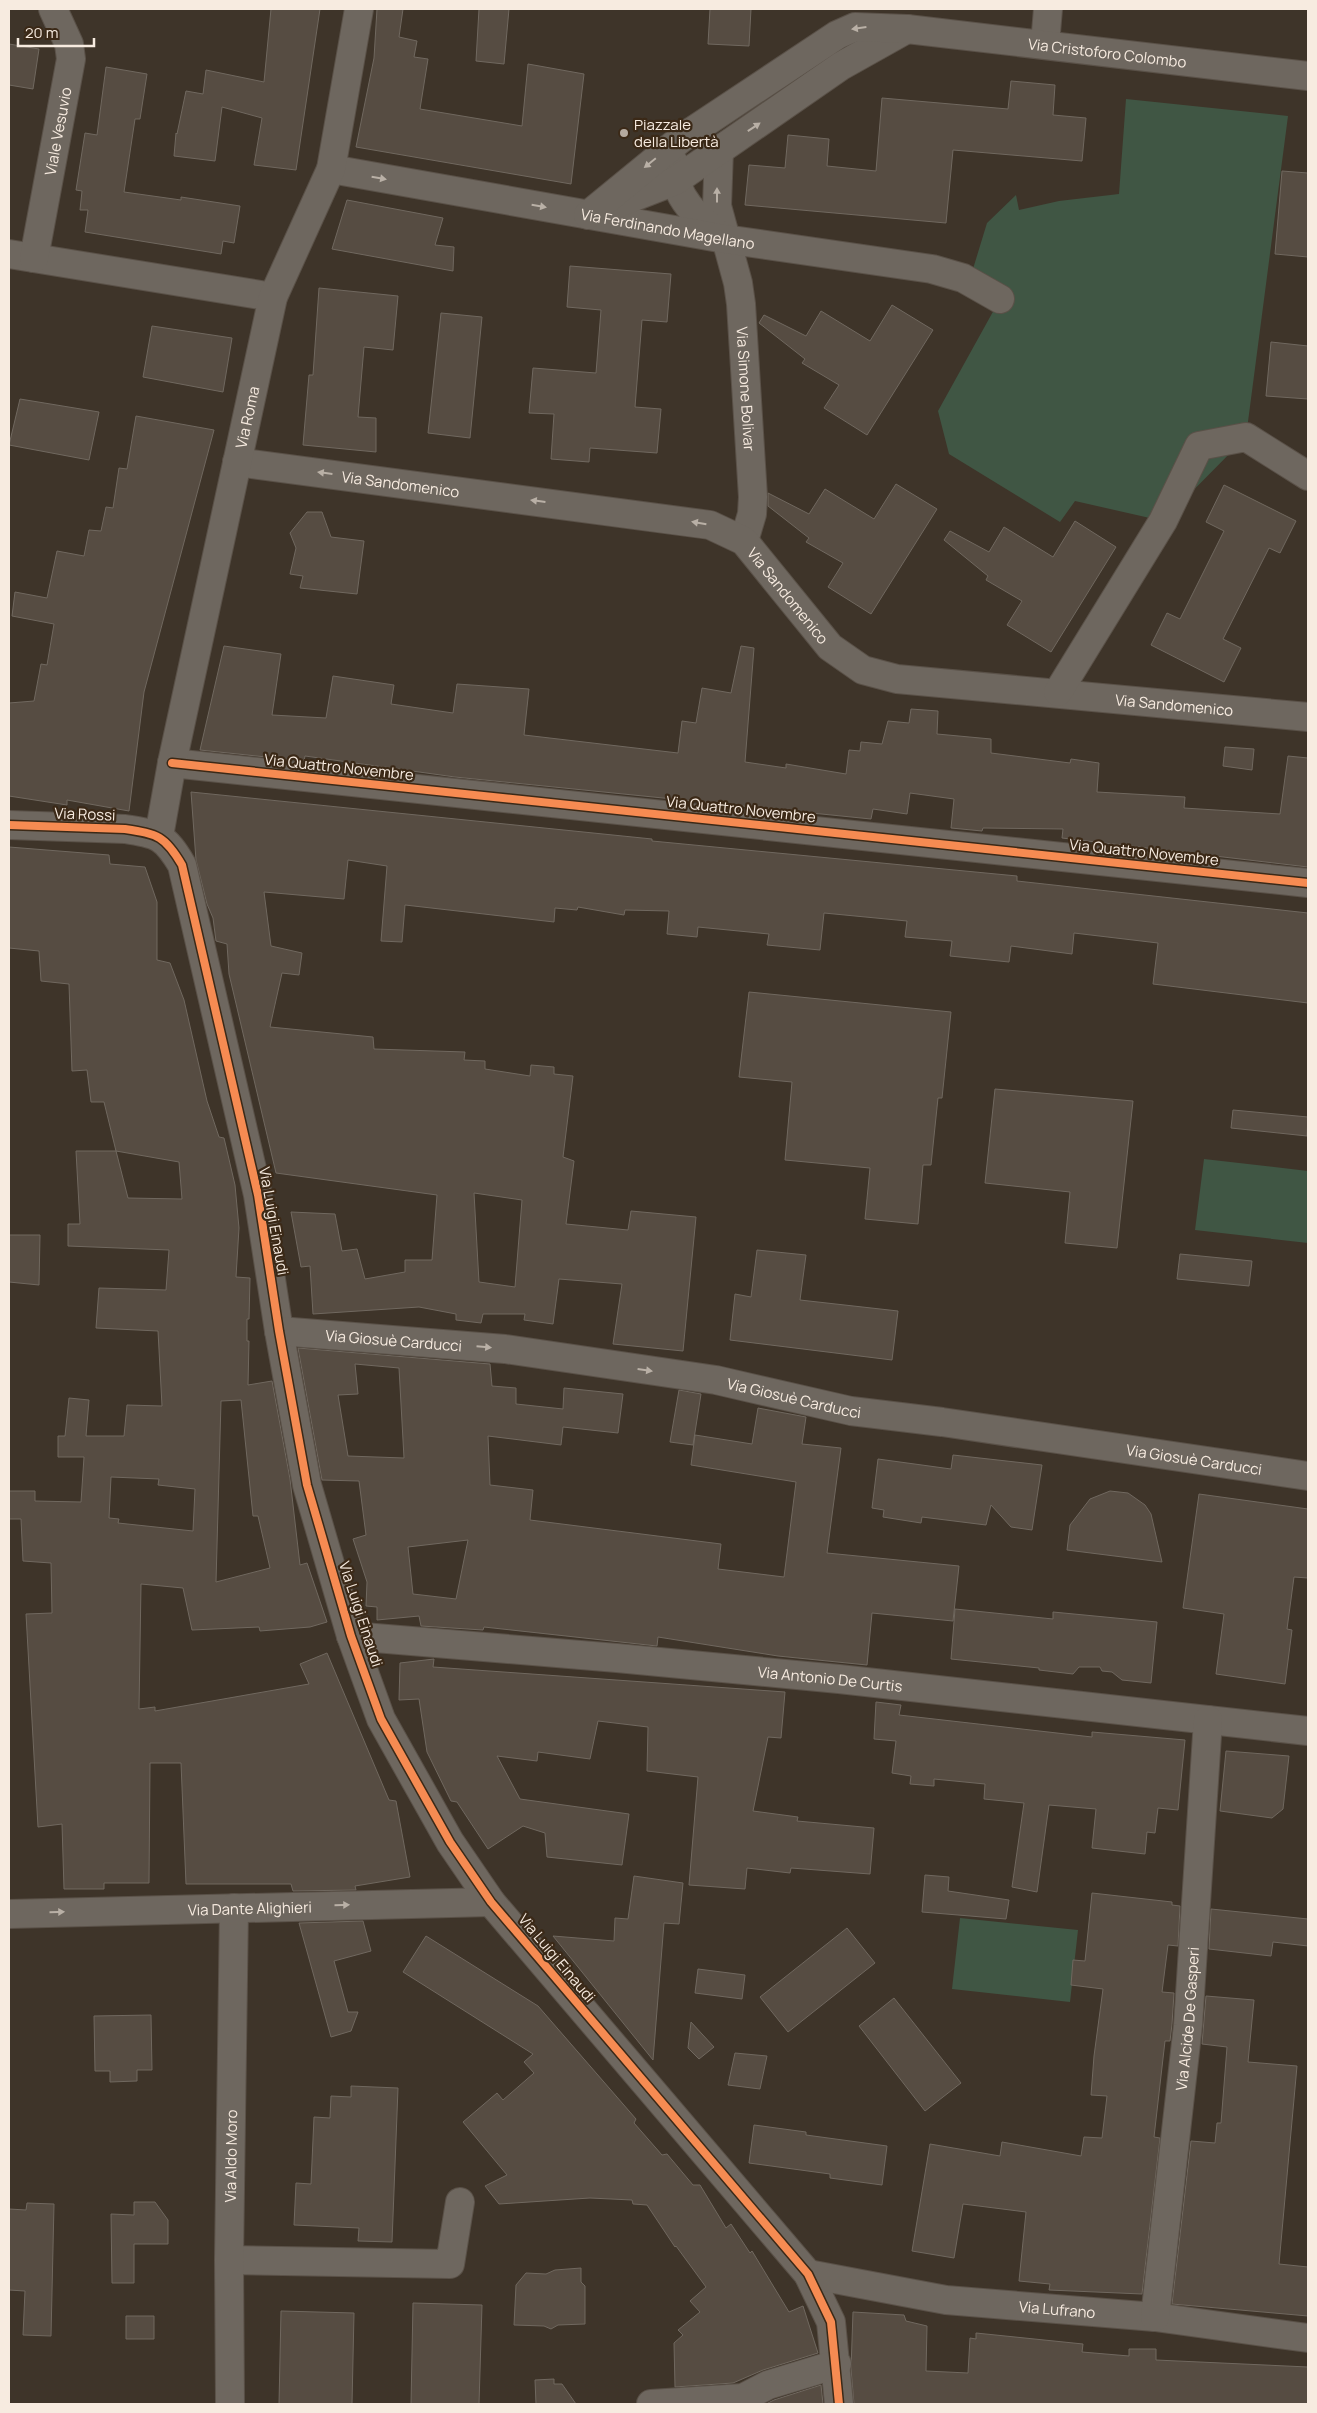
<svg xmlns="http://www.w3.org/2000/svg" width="1317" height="2413" viewBox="0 0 1317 2413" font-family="Manrope,sans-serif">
  <rect width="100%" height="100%" fill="#3e3429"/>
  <!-- park -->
  <path fill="#405644" d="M 1126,99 L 1288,116 L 1246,437 L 1163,521 L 1075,501 L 1060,522 L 949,454 L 938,411 L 1000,299 L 969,282 L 987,223 L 1016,195 L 1019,210 L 1059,201 L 1119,194 Z
    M 1204,1159 L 1308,1171 L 1308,1243 L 1195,1230 Z
    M 960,1918 L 1078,1930 L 1070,2002 L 952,1989 Z"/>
  <!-- building -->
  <path fill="#564c42" stroke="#70685f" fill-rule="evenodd" d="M 271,9 L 320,9 L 296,170 L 254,165 L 262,118 L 222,107 L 215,161 L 174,156 L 176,133 L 177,134 L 186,91 L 203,94 L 206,70 L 264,82 Z
    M 377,9 L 403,9 L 399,37 L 417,41 L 414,57 L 428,59 L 420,109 L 522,126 L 528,64 L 584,74 L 571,184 L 356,147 L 374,58 Z
    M 479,9 L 509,9 L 504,64 L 476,61 Z
    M 710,9 L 751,9 L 749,46 L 708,44 Z
    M 9,44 L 39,49 L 33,89 L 9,85 Z
    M 106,67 L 147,74 L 140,119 L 135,119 L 124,192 L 181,200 L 181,197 L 240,206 L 234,243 L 223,241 L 221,254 L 85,232 L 88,210 L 80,210 L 82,191 L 76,190 L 85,133 L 97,135 Z
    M 1011,81 L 1055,85 L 1053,115 L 1086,118 L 1082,161 L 953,150 L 946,223 L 745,205 L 749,165 L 785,168 L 788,135 L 829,139 L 827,166 L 876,171 L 882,98 L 1008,109 Z
    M 1282,171 L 1308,173 L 1308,257 L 1275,254 Z
    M 347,200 L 443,218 L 435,245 L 454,247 L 453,271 L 332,249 Z
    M 570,266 L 671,274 L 667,322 L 642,320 L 635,407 L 661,409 L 657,453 L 590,448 L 589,462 L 551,459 L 554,414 L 529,413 L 533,368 L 596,373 L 601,310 L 567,307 Z
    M 319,288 L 398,296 L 393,350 L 364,347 L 358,417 L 376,418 L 376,452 L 303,445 L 309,375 L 313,375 Z
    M 892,305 L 933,330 L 867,435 L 824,408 L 839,385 L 802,363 L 805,359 L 759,323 L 764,315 L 806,336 L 821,311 L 870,341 Z
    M 441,313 L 482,317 L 470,438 L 428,433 Z
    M 152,326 L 232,338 L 223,392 L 143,377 Z
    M 1271,342 L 1308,346 L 1308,399 L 1266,396 Z
    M 20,399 L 99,412 L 89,460 L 9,445 Z
    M 136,416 L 214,430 L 144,692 L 129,811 L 67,800 L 67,805 L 9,796 L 9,703 L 34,701 L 41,664 L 47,665 L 54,624 L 12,616 L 15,592 L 47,598 L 57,551 L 84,556 L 89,530 L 101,531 L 106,507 L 113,508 L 119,468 L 127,469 Z
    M 896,484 L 937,509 L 871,614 L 828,587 L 843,563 L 806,542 L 809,538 L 768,506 L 768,493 L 809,514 L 825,489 L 874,519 Z
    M 1224,485 L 1296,521 L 1280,553 L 1269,548 L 1223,639 L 1241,648 L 1224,682 L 1151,645 L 1167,613 L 1180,619 L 1224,531 L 1206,522 Z
    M 307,512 L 322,512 L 331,537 L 364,541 L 357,594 L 300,588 L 303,576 L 290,574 L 296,548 L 290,533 Z
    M 1075,521 L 1116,547 L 1051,652 L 1007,625 L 1022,601 L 986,580 L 988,576 L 944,540 L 950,531 L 989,552 L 1004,527 L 1053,557 Z
    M 224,646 L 281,654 L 272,715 L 326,718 L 333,676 L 394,685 L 391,704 L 453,713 L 457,684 L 529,689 L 524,735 L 678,753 L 682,721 L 696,723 L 702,688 L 731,693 L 741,646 L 754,648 L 745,762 L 786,768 L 786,764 L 846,774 L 849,750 L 860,751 L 861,742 L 882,744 L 888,721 L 909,723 L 911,709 L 938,711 L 937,734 L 991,739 L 991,753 L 1070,763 L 1071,759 L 1099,763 L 1097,792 L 1185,797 L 1184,808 L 1280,814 L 1288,756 L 1308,758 L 1308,867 L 1062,838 L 1063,829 L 983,828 L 982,831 L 951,828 L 954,799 L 910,793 L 907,814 L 873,809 L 871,819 L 455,777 L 305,756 L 304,761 L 200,750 Z
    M 1225,747 L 1254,749 L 1252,770 L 1223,766 Z
    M 191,792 L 652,839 L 652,841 L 1017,876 L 1017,881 L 1308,913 L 1308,1003 L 1153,984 L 1158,943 L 1074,933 L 1072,954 L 1011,946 L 1009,962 L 950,956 L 952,941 L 905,937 L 907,921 L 824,913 L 820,950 L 767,945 L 769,934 L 698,927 L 697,937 L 667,934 L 669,911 L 625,910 L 624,915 L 578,907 L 577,910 L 555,908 L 554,922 L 405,905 L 402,942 L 381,941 L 387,866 L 348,860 L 344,899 L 264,892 L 271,946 L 302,953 L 299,975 L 282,973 L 270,1027 L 373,1037 L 374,1049 L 465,1052 L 464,1060 L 485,1061 L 485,1069 L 530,1076 L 531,1065 L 554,1067 L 554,1074 L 573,1076 L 563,1157 L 574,1161 L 566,1224 L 628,1230 L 631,1211 L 696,1217 L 683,1351 L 613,1344 L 622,1284 L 559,1279 L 553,1324 L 524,1320 L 525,1314 L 483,1314 L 481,1323 L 456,1320 L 456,1314 L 419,1307 L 313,1314 L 310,1266 L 301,1267 L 291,1212 L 335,1214 L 342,1251 L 357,1249 L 365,1279 L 405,1272 L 405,1260 L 432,1260 L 437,1195 L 276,1173 L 229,974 L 227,944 L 216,941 L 213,918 L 207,904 L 196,860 ZM 474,1193 L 522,1200 L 515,1287 L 479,1282 Z
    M 9,847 L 109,855 L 110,864 L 145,867 L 157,902 L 157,960 L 170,963 L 184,1000 L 207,1101 L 219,1137 L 224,1138 L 235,1185 L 239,1228 L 236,1277 L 250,1278 L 249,1319 L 247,1319 L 247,1341 L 249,1341 L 248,1385 L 272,1381 L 290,1479 L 300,1565 L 307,1563 L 327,1622 L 310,1627 L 260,1631 L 259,1627 L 192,1630 L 183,1588 L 141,1584 L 139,1709 L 155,1707 L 155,1711 L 309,1684 L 300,1664 L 327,1653 L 389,1800 L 396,1801 L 410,1877 L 355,1886 L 356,1890 L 293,1891 L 291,1884 L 186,1884 L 181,1763 L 150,1763 L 149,1883 L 104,1883 L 104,1889 L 64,1889 L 62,1824 L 38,1827 L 26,1614 L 52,1613 L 51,1563 L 23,1561 L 21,1519 L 9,1519 L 9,1491 L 35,1491 L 35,1501 L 81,1502 L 84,1457 L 58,1457 L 58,1436 L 65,1436 L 69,1398 L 89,1400 L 86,1436 L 124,1436 L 127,1405 L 162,1406 L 158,1331 L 96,1328 L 99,1288 L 166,1290 L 169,1250 L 68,1246 L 68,1224 L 80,1224 L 76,1151 L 116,1151 L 104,1102 L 91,1102 L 87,1070 L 72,1071 L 69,984 L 41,981 L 39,951 L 9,948 ZM 116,1151 L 179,1162 L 182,1199 L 128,1198 ZM 241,1400 L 253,1516 L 258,1516 L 270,1568 L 216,1582 L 221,1401 ZM 111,1477 L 159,1479 L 158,1485 L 195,1489 L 193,1531 L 118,1523 L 119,1519 L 109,1518 Z
    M 749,992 L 951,1012 L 942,1098 L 938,1098 L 931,1165 L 923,1165 L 918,1224 L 865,1219 L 870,1168 L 785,1160 L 792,1082 L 739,1077 Z
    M 995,1089 L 1133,1101 L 1117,1248 L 1065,1243 L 1070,1192 L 985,1183 Z
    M 1233,1110 L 1308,1117 L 1307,1136 L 1231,1128 Z
    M 9,1235 L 40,1235 L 39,1285 L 9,1282 Z
    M 757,1250 L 806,1255 L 800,1300 L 898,1311 L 892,1360 L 730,1340 L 735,1294 L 751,1297 Z
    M 1180,1254 L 1252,1261 L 1249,1286 L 1177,1279 Z
    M 298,1348 L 490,1364 L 492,1386 L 516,1388 L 516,1404 L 563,1409 L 564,1388 L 623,1394 L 618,1433 L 563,1427 L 561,1445 L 488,1436 L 490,1485 L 533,1490 L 530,1520 L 721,1544 L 718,1569 L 784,1577 L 796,1482 L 691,1465 L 695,1435 L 752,1444 L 758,1408 L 806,1417 L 802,1444 L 841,1448 L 827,1553 L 959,1566 L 953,1621 L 872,1613 L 867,1665 L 778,1656 L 658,1637 L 657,1646 L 484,1627 L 483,1630 L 421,1626 L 419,1616 L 377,1620 L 377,1607 L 366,1606 L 367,1582 L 353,1539 L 366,1535 L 359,1481 L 322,1480 ZM 355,1364 L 399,1368 L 404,1458 L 348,1456 L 338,1395 L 358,1394 ZM 468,1540 L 456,1599 L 413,1594 L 408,1547 Z
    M 679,1390 L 701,1394 L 693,1445 L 670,1442 Z
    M 953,1455 L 1042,1465 L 1032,1530 L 1011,1527 L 991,1505 L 986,1525 L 922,1517 L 921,1523 L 883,1517 L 884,1510 L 872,1508 L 878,1459 L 951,1469 Z
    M 1110,1491 L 1128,1493 L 1145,1505 L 1151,1514 L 1162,1562 L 1067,1550 L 1070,1525 L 1090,1499 Z
    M 1199,1494 L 1308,1509 L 1308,1578 L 1294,1577 L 1287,1629 L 1292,1630 L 1285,1684 L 1216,1674 L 1224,1614 L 1183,1608 Z
    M 955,1609 L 1053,1619 L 1053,1612 L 1157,1622 L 1151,1683 L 1122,1680 L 1112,1672 L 1102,1671 L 1100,1667 L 1079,1667 L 1073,1674 L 1039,1670 L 1039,1668 L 951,1659 Z
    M 434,1659 L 433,1667 L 785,1692 L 781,1738 L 768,1737 L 753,1811 L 798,1817 L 797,1821 L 874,1828 L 870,1874 L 791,1868 L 790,1873 L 747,1868 L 745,1889 L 689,1885 L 698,1777 L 647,1771 L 648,1727 L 598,1721 L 590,1759 L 538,1752 L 537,1761 L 497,1756 L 520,1799 L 629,1814 L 622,1865 L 547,1857 L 545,1833 L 523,1826 L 488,1849 L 457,1802 L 451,1801 L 427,1752 L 419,1699 L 399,1700 L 400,1663 Z
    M 876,1702 L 901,1705 L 899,1715 L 1092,1737 L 1092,1732 L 1185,1740 L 1178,1810 L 1158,1808 L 1155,1833 L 1147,1832 L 1145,1854 L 1092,1848 L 1096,1809 L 1049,1805 L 1037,1892 L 1012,1887 L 1024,1803 L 984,1799 L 985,1784 L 934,1779 L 934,1786 L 910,1784 L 911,1776 L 892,1773 L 896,1741 L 874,1739 Z
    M 1226,1751 L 1289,1756 L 1283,1809 L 1272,1818 L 1220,1811 Z
    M 925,1875 L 949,1877 L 948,1891 L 1009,1900 L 1006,1919 L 922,1912 Z
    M 634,1876 L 683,1883 L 679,1924 L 664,1923 L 653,2060 L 553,1936 L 614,1941 L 615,1918 L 628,1919 Z
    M 1092,1893 L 1172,1902 L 1172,1905 L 1180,1906 L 1178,1946 L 1168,1945 L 1162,1992 L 1174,1993 L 1172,2024 L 1170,2041 L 1165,2041 L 1154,2137 L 1160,2138 L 1142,2294 L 1049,2290 L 1050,2284 L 1019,2281 L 1026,2212 L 963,2204 L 954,2258 L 912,2251 L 930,2144 L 1000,2156 L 1002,2142 L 1081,2156 L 1084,2137 L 1102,2138 L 1107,2096 L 1091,2095 L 1094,2056 L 1103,1989 L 1071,1985 L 1073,1960 L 1085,1961 Z
    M 1211,1909 L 1308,1919 L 1308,1946 L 1273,1942 L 1271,1956 L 1209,1949 Z
    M 363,1921 L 371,1951 L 334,1961 L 348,2012 L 358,2012 L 351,2031 L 331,2037 L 299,1923 Z
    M 847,1928 L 875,1963 L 788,2032 L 760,1997 Z
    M 426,1936 L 538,2006 L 636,2119 L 634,2123 L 662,2155 L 667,2154 L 693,2185 L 700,2185 L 726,2228 L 731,2224 L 750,2253 L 752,2251 L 789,2312 L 803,2306 L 818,2353 L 763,2370 L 733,2383 L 675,2387 L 674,2343 L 683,2335 L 678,2330 L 700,2312 L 690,2301 L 706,2287 L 676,2246 L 675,2247 L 647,2205 L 633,2204 L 632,2200 L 590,2198 L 499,2204 L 485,2186 L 507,2175 L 463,2122 L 497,2093 L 503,2100 L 534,2073 L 524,2062 L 533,2054 L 403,1972 Z
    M 698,1969 L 745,1975 L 742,1999 L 695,1993 Z
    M 1206,1996 L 1254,2000 L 1248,2062 L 1297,2066 L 1279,2264 L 1308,2267 L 1308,2316 L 1172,2304 L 1191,2141 L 1215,2143 L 1217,2123 L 1221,2123 L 1227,2047 L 1202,2044 Z
    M 894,1998 L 961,2083 L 925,2111 L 859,2026 Z
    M 151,2015 L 152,2070 L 137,2070 L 137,2081 L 110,2082 L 110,2071 L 95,2071 L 94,2016 Z
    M 691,2022 L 714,2047 L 699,2059 L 688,2048 Z
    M 735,2053 L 767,2056 L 760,2089 L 728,2085 Z
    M 351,2086 L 398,2088 L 392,2242 L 358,2241 L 359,2228 L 294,2225 L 296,2183 L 311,2184 L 314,2117 L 330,2118 L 331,2096 L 351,2097 Z
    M 754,2125 L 806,2132 L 806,2135 L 887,2146 L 882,2185 L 830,2178 L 830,2174 L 749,2163 Z
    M 134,2202 L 155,2202 L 168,2220 L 168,2244 L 134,2244 L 134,2283 L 112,2283 L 111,2214 L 134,2215 Z
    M 27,2203 L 54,2204 L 51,2336 L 23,2335 L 25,2291 L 9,2290 L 9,2209 L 26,2210 Z
    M 581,2268 L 581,2282 L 585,2286 L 585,2324 L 558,2325 L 551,2329 L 544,2326 L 514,2325 L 516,2285 L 526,2273 L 546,2274 L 555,2270 Z
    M 413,2303 L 482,2305 L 479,2404 L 411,2404 Z
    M 281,2311 L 354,2313 L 352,2404 L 279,2404 Z
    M 853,2312 L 904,2315 L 906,2321 L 927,2326 L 926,2371 L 968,2373 L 970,2338 L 976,2339 L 976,2333 L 1083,2344 L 1082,2352 L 1129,2356 L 1129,2349 L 1156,2349 L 1156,2360 L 1308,2367 L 1308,2404 L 854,2404 L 851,2369 Z
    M 126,2316 L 154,2316 L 154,2339 L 126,2339 Z
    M 554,2379 L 554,2384 L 562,2384 L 576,2404 L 536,2404 L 535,2380 Z
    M 821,2385 L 823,2404 L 766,2404 L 774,2400 Z"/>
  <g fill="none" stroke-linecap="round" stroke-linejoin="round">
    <defs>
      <g id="minor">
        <path d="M 1045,44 L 1048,9"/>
        <path id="s1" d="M 719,150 L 717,206 L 738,283 L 741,304 L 753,497 L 752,514 L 744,541"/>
        <path d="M 674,163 C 672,197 699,219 724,238"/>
        <path id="s2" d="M 331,169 L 725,239 L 932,269 L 963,278 L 1000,299"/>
        <path d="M 611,206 L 675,181 L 841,66 L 907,29"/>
        <path id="s3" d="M 588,215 L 682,138 L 837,35 L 855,27 L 907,29 L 1308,76"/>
        <path d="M 9,254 L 273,297"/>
        <path id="s4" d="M 34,258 L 71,59 L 69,44 L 53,9"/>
        <path id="s5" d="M 237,462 L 710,525 L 744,541 L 830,647 L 863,670 L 897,679 L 1308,717"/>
        <path d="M 1058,692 L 1163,521 L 1199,446 L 1246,437 L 1308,476"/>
        <path d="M 172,763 L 1308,883"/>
        <path d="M 9,825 L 125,829 C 158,834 165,836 182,865 L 258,1195 L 279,1331 L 307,1485 L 351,1636 L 381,1719 L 450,1842 L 491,1902 L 808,2274 L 831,2322 L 839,2404"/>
        <path id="s6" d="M 159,836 L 172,763 L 273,297 L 331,169 L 359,9"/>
        <path id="s7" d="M 279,1331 L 505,1349 L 716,1380 L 851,1411 L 942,1422 L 1308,1476"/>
        <path id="s8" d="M 351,1636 L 617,1658 L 839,1679 L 1308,1731"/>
        <path id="s9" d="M 9,1914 L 491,1902"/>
        <path d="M 229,2260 L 450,2264 L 460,2202"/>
        <path id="s10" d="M 808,2274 L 946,2300 L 1155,2317 L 1308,2338"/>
        <path id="s11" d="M 1155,2317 L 1188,2025 L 1208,1720"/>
        <path id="s12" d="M 230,2404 L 229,2260 L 234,1908"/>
        <path d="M 651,2404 L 743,2398 L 768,2385 L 837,2364"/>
      </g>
    </defs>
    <!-- minor casing -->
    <use href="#minor" stroke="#5a5148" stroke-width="30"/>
    <!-- minor -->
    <use href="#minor" stroke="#6e675f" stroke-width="28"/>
    <defs>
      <path id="cycleway" d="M 172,763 L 1308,883
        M 9,825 L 125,829 C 158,834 165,836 182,865 L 258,1195 L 279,1331 L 307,1485 L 351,1636 L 381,1719 L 450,1842 L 491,1902 L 808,2274 L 831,2322 L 839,2404"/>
    </defs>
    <!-- cycleway casing -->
    <use href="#cycleway" stroke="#3b2917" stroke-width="11"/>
    <!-- cycleway -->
    <use href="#cycleway" stroke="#f68b52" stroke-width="8"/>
  </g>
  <!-- one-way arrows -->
  <defs><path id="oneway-solid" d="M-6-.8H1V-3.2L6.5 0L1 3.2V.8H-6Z" transform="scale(1.25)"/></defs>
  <g fill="#b9b0a6">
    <use href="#oneway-solid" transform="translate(859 28) rotate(172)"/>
    <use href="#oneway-solid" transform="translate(754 127) rotate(-34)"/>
    <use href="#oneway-solid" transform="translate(650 163) rotate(141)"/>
    <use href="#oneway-solid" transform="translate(379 178) rotate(10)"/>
    <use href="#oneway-solid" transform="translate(717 195) rotate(-90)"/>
    <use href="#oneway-solid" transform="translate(539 206) rotate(10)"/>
    <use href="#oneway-solid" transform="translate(325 473) rotate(-173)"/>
    <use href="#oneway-solid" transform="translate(538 501) rotate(-173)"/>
    <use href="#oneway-solid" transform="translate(699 523) rotate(-170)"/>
    <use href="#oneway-solid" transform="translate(484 1347) rotate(5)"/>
    <use href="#oneway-solid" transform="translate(645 1370) rotate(8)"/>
    <use href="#oneway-solid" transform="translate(342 1905) rotate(-1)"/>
    <use href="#oneway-solid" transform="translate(57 1912) rotate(-1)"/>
  </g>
  <!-- markers -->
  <circle fill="#b6aba0" stroke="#3b2917" stroke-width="2" cx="624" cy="133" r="5"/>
  <g text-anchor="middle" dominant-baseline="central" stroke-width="4.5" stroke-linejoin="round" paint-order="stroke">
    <!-- street labels -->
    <g font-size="15" fill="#f7ebe0" stroke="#3b2917">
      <text stroke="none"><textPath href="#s3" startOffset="581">Via Cristoforo Colombo</textPath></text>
      <text stroke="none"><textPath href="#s4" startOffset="129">Viale Vesuvio</textPath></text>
      <text stroke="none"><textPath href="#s2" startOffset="342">Via Ferdinando Magellano</textPath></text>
      <text stroke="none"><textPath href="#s1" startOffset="242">Via Simone Bolivar</textPath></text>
      <text stroke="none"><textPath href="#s6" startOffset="428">Via Roma</textPath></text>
      <text stroke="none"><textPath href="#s5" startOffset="165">Via Sandomenico</textPath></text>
      <text stroke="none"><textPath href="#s5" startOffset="585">Via Sandomenico</textPath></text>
      <text stroke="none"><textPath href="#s5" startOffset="1005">Via Sandomenico</textPath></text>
      <text transform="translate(339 767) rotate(6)">Via Quattro Novembre</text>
      <text transform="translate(741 809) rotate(6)">Via Quattro Novembre</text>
      <text transform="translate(85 814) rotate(2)">Via Rossi</text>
      <text transform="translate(1144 852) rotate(6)">Via Quattro Novembre</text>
      <text transform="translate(274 1221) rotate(80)">Via Luigi Einaudi</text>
      <text stroke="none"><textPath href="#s7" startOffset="115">Via Giosuè Carducci</textPath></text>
      <text stroke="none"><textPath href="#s7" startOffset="520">Via Giosuè Carducci</textPath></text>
      <text stroke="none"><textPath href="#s7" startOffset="925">Via Giosuè Carducci</textPath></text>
      <text transform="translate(361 1614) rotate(72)">Via Luigi Einaudi</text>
      <text stroke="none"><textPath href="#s8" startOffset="481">Via Antonio De Curtis</textPath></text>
      <text stroke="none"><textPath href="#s9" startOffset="241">Via Dante Alighieri</textPath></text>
      <text transform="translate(557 1958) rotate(50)">Via Luigi Einaudi</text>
      <text stroke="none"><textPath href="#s11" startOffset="300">Via Alcide De Gasperi</textPath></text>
      <text stroke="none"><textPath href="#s12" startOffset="248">Via Aldo Moro</textPath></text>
      <text stroke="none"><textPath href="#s10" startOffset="252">Via Lufrano</textPath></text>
    </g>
    <!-- poi labels -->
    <g font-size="15" fill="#f7ebe0" stroke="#3b2917" text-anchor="start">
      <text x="634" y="124">Piazzale<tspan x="634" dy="17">della Libertà</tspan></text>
    </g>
  </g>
  <!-- border -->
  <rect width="1317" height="2413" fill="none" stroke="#f7ebe0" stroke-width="20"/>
  <!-- scale -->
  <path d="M18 38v8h76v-8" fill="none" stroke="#f7ebe0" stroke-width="2.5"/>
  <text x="25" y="38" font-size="15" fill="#f7ebe0" stroke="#3b2917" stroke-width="4" paint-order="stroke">20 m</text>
</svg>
